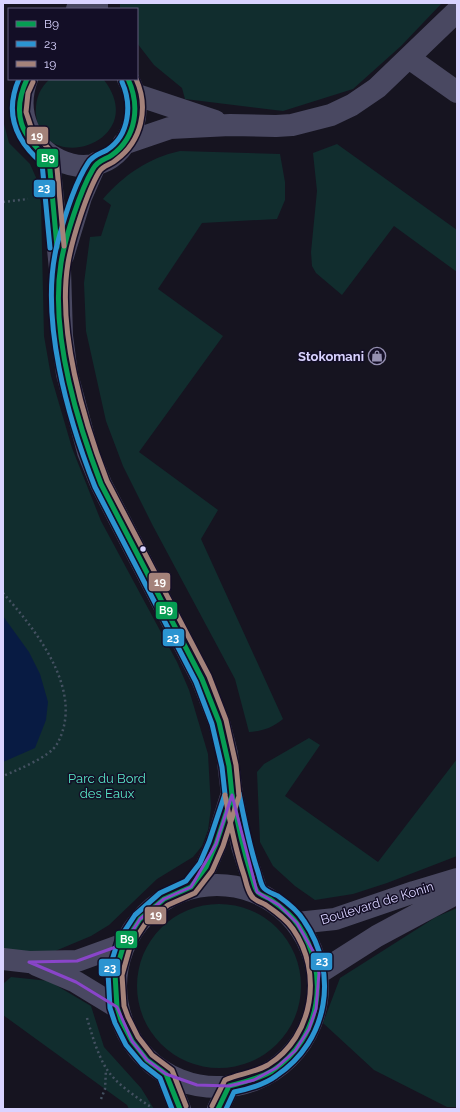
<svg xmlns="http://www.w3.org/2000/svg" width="460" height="1112" viewBox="0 0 460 1112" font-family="Raleway,sans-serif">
  <rect width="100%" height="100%" fill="#161420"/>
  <!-- green -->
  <path fill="#112d2e" d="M 120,3 L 442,3 L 401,46 L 353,89 L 283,111 L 185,99 L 182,88 L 154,65 L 137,43 L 137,9 L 120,9 Z
    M 50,79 L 104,80 C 151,141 44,178 36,115 C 35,101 39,88 50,79 Z
    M 3,120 L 9,143 L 30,164 L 38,182 L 41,205 L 44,336 L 51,376 L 72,448 L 101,521 L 177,662 L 189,690 L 208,754 L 211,808 L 208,830 L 202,846 L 193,857 L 157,879 L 109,925 L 91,936 L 29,962 L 3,959 Z
    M 337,144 L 457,230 L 457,272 L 394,226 L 342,295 L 316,273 L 312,266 L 311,252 L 317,191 L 313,153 Z
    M 180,151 L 280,154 L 285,182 L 285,200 L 277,219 L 202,223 L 158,289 L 223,336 L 139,452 L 218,510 L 201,539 L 283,719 C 272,728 263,731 249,732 L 235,679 L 153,526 L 123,466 L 106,421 L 86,331 L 84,283 L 90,237 L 101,236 L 111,205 L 103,199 C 124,175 148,158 180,151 Z
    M 309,738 L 320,745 L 285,796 L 378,862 L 457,759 L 457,856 L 387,883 L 353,894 L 315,900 L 295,886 L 273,866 L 260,842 L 257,772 L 264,764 Z
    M137 986a82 82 0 1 1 164 0a82 82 0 1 1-164 0Z
    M 457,908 L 457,1107 L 447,1107 L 374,1070 L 323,1023 L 340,978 L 436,917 Z
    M 11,977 L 49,981 L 91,1006 L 104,1047 L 141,1088 L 154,1109 L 129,1109 L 127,1105 L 3,1015 L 3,984 Z"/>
  <!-- water -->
  <path fill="#081b43" d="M 3,616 L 29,652 L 40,674 L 48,702 L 46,720 L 35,748 L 3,762 Z"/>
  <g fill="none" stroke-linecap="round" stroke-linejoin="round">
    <!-- path -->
    <path stroke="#445161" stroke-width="2.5" stroke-dasharray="2 3" stroke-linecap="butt" d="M 3,202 L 28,199
      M 3,593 C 36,630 86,692 57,744 C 50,757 17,770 3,776
      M 87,1018 C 92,1035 97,1053 106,1068 C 115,1083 136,1097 151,1107
      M 101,1099 L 105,1089 L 106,1070"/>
    <!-- minor -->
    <path stroke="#494861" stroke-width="22" d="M 97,3 L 97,9
      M 77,9 L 79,3
      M 409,58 L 457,92
      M 27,79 C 0,153 105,206 133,126 C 138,111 136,93 128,79
      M 134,94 L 215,121
      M 123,144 L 170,128 L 230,125 L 276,126 L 292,125 L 331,115 L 352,105 L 377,88 L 457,11
      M 49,159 L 60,269 L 62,336 L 67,374 L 88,452 L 101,484 L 202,679 L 219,722 L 227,754 L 232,795 L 242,846 L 257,892
      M 63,256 L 81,197 L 96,163
      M116 986a101 101 0 1 1 202 0a101 101 0 1 1-202 0Z
      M 191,887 L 206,867 L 216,844 L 231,796
      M 297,923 L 335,919 L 414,892 L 457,879
      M 3,959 L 29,962 L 77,961 L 124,944
      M 36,965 L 76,982 L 117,1007
      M 319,973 L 377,936 L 457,893
      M 166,1074 L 180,1109
      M 218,1109 L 229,1086"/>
    <defs>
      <path id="bus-1" d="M 27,79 C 11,114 21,136 49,159 L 57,247
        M 128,79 C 140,105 137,137 112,155 C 105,160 98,160 93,169 C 80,191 65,238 61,263 C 50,333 76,419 101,484 L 202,679 L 219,722 L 229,766 L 232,795 L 216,844 L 206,867 L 191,887 L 164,899 L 140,919 L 124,944 L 115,974 L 117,1007 L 121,1020 L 132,1041 L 147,1060 L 166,1074 L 180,1109
        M 218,1109 L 229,1086 C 244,1082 259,1079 272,1071 C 322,1038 330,973 299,926 C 292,915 280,906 270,899 C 266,897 259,895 257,891 C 254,887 253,879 251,874 C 243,848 237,821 232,794"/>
      <path id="bus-2" d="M 19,79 C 4,113 15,140 42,163 L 50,248
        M 122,82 C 132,104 130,135 107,150 C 100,154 93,155 88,163 C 75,183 63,222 57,245 C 39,318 68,419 95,487 L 196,682 L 212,724 L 222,767 L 225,794 L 209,842 L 200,863 L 186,881 L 160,893 L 135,915 L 118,941 L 108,973 L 110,1008 L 115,1023 L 126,1045 L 142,1064 L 160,1078 L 172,1109
        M 226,1109 L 234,1092 C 249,1089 264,1085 276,1076 C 329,1041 339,972 304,921 C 298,911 288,903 278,896 C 274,894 265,891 263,887 C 260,882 259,874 257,869 C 249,844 244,819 239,793"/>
      <path id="bus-3" d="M 136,79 C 149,107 142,141 116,160 C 111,165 103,165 99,172 C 87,192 72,239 68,263 C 57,330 83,419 107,481 L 209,676 L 226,720 L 236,765 L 239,796 L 223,846 L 212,871 L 195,893 L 168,905 L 145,924 L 130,947 L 122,975 L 124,1006 L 128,1017 L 138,1037 L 152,1055 L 172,1070 L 186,1106
        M 33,82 L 28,93 L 26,112 L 32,130 L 56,157 L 64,246
        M 212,1106 L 225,1080 C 239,1074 254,1073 268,1065 C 314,1036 323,972 293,929 C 286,919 276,912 266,905 C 261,902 253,900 251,895 C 247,889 246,881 244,875 C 235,849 230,822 225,795"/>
    </defs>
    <!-- bus-1 casing -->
    <use href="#bus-1" stroke="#130e26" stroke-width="8"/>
    <!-- bus-2 casing -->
    <use href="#bus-2" stroke="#130e26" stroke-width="8"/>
    <!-- bus-3 casing -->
    <use href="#bus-3" stroke="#130e26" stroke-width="8"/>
    <!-- bus-1 -->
    <use href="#bus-1" stroke="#069d53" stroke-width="5"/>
    <!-- bus-2 -->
    <use href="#bus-2" stroke="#2b94d1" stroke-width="5"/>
    <!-- bus-3 -->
    <use href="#bus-3" stroke="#a4827a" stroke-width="5"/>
  </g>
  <!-- marked area -->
  <path fill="none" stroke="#8945c9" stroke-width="3" stroke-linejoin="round" d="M 232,795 L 257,892 L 279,905 L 297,923 L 313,951 L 319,973 L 316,1009 L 309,1029 L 295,1051 L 276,1068 L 254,1080 L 229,1086 L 197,1085 L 166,1074 L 147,1060 L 132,1041 L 117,1007 L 76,982 L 29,962 L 77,961 L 124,944 L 140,919 L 164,899 L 191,887 L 216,844 Z"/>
  <!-- icons -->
  <defs>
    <symbol id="shop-ring" viewBox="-11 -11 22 22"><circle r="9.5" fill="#130e26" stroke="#9590b1" stroke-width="1.5"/><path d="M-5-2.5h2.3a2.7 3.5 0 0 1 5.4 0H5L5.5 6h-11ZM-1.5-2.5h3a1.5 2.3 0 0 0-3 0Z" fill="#9590b1"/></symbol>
  </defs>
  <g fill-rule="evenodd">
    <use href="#shop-ring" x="367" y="346" width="20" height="20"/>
  </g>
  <!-- markers -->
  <circle fill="#d9d3ff" stroke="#130e26" stroke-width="1.5" cx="143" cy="549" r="3.5"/>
  <g text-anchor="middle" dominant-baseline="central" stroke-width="3" stroke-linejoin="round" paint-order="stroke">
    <!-- poi labels -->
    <g font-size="13" font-weight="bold" fill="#d9d3ff" stroke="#130e26" text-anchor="end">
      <text x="364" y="356">Stokomani</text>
    </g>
    <!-- park labels -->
    <g font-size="13" fill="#58e6c6" stroke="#130e26">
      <text x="107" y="778">Parc du Bord<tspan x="107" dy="15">des Eaux</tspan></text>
    </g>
    <!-- street labels -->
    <g font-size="13" fill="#d9d3ff" stroke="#130e26">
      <text transform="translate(377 903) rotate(-17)">Boulevard de Konin</text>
    </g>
  </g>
  <g stroke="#130e26" stroke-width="1.5">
    <rect x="26" y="126" width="23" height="19" rx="4" fill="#a4827a"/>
    <rect x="36" y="148" width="23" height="20" rx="4" fill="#069d53"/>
    <rect x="33" y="179" width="23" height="19" rx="4" fill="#2b94d1"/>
    <rect x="148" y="572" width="23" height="20" rx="4" fill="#a4827a"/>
    <rect x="155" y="601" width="23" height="19" rx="4" fill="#069d53"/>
    <rect x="162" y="628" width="23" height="19" rx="4" fill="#2b94d1"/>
    <rect x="144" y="906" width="23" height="19" rx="4" fill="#a4827a"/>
    <rect x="115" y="930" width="23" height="19" rx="4" fill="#069d53"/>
    <rect x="310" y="952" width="23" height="19" rx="4" fill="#2b94d1"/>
    <rect x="98" y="958" width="23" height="19" rx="4" fill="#2b94d1"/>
  </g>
  <g font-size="11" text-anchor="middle" font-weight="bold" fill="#fff">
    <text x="37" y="140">19</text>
    <text x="48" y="162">B9</text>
    <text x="44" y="192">23</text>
    <text x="160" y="586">19</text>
    <text x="166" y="614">B9</text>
    <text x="173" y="642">23</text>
    <text x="156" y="919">19</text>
    <text x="127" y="943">B9</text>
    <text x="322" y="965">23</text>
    <text x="110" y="972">23</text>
  </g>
  <!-- border -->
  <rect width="460" height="1112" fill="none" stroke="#d9d3ff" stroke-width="8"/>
  <!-- legend -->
  <rect x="8" y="8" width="130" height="72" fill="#130e26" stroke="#625d7d"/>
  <rect x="16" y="21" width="20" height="6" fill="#069d53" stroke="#625d7d"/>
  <text x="44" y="28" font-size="12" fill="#d9d3ff">B9</text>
  <rect x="16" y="41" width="20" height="6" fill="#2b94d1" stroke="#625d7d"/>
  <text x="44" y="48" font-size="12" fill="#d9d3ff">23</text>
  <rect x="16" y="61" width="20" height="6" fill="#a4827a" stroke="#625d7d"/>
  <text x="44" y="68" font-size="12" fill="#d9d3ff">19</text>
</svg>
